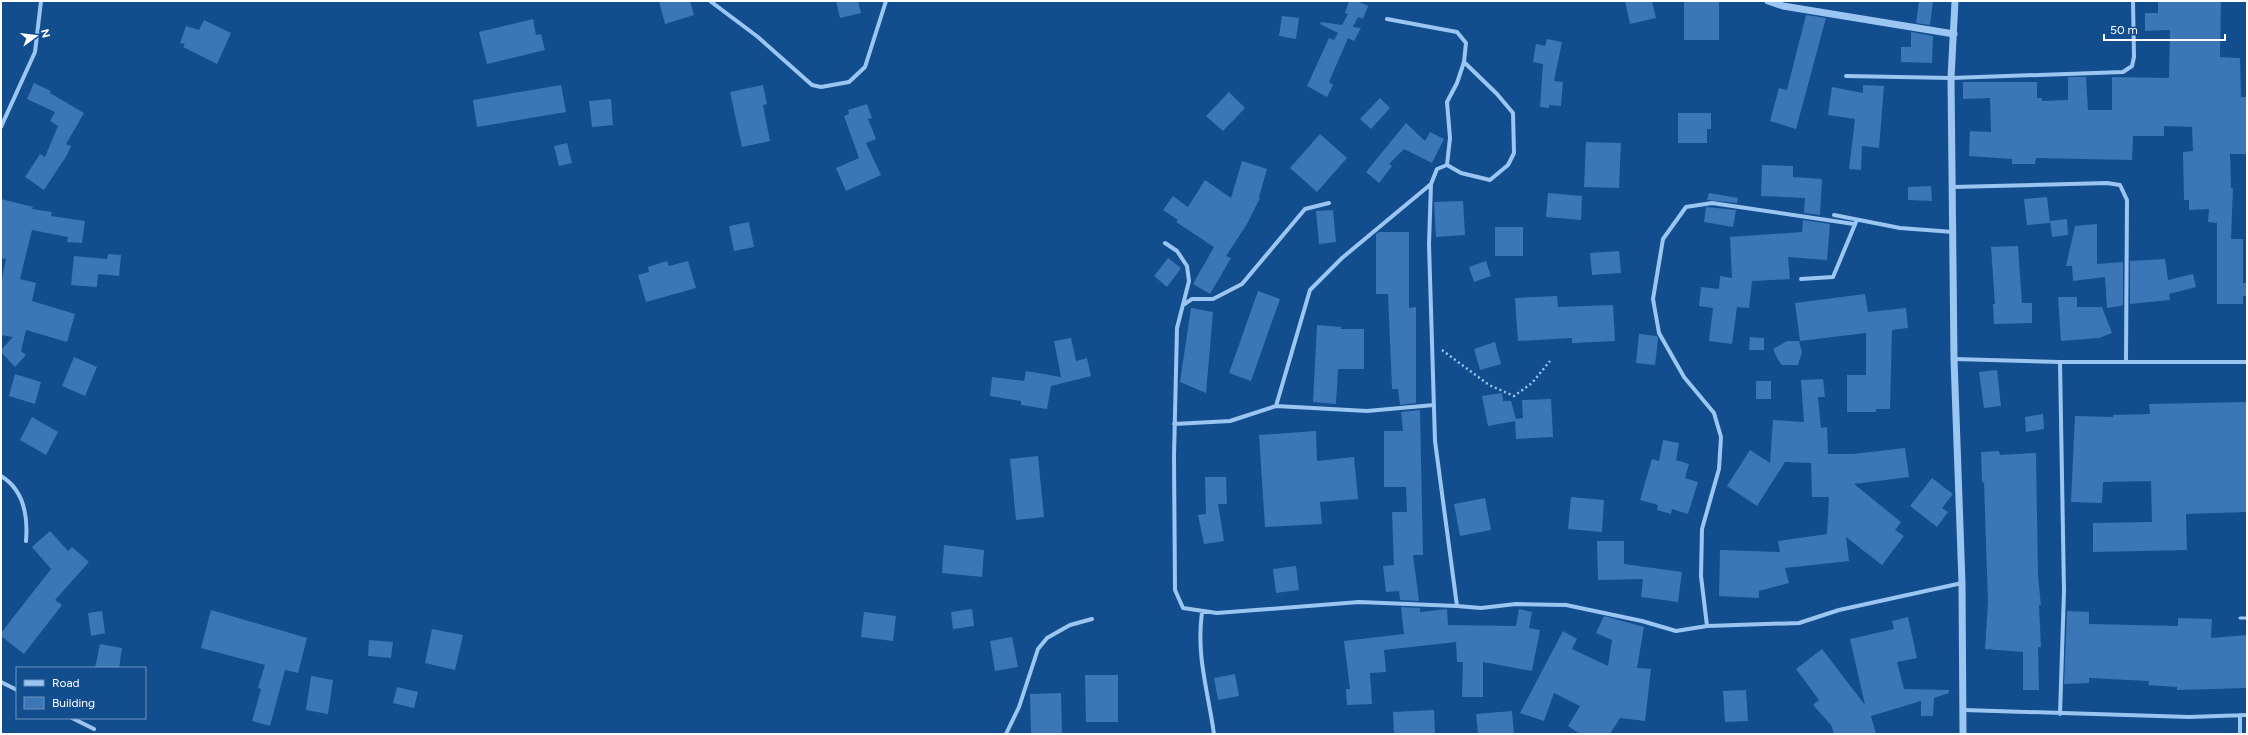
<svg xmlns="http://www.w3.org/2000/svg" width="2248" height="735" viewBox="0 0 2248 735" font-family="Figtree,sans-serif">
  <rect width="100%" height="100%" fill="#124d8d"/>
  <!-- building -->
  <path fill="#3b77b7" d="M 659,1 L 690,1 L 694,15 L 665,24 Z
    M 836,1 L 858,1 L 861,13 L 840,18 Z
    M 1349,1 L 1357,1 L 1368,6 L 1363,19 L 1358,17 L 1353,27 L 1361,28 L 1354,41 L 1348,38 L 1329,82 L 1333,85 L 1327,97 L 1307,86 L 1329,38 L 1334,40 L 1338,33 L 1320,24 L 1321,22 L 1342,25 L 1348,14 L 1345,13 Z
    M 1625,1 L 1652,1 L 1656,18 L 1630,24 Z
    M 1684,1 L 1719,1 L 1719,40 L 1684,40 Z
    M 1919,1 L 1933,1 L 1930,25 L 1916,23 Z
    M 2158,1 L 2221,1 L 2220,57 L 2240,58 L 2241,97 L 2247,97 L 2247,154 L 2230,154 L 2231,188 L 2233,188 L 2231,239 L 2243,239 L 2243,283 L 2247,283 L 2247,296 L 2243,296 L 2243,304 L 2217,304 L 2217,223 L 2208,222 L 2209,209 L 2189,210 L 2189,200 L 2184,200 L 2183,152 L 2193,151 L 2192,127 L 2164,126 L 2164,136 L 2133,136 L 2132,160 L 2036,158 L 2035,164 L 2012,164 L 2012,159 L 1969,156 L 1970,131 L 1991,132 L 1990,98 L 1963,99 L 1963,82 L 2037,82 L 2037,98 L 2042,98 L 2042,101 L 2068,100 L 2068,77 L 2086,77 L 2088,110 L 2112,110 L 2112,77 L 2169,78 L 2170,30 L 2145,31 L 2145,13 L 2158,13 Z
    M 1806,15 L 1826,18 L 1796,129 L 1770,121 L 1779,88 L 1787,90 Z
    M 1282,16 L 1299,18 L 1296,39 L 1279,36 Z
    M 533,19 L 536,35 L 541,34 L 545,50 L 487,64 L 479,32 Z
    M 204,20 L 231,33 L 217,64 L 183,47 L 185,44 L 180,43 L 186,26 L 199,30 Z
    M 1911,32 L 1933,36 L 1932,63 L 1901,62 L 1901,47 L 1911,47 Z
    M 1547,39 L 1562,42 L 1554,81 L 1563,82 L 1561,106 L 1549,105 L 1549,108 L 1540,107 L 1543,64 L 1533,62 L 1536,44 L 1545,46 Z
    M 34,83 L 51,91 L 50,93 L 84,113 L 66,144 L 71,146 L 67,155 L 44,190 L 25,177 L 40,154 L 45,157 L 58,126 L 50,121 L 55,112 L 27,99 Z
    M 561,85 L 566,112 L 477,127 L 473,100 Z
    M 763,85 L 767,104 L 763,105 L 770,141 L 742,147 L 730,92 Z
    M 1863,85 L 1884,86 L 1879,148 L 1862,146 L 1861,170 L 1849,169 L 1855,119 L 1828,115 L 1832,87 L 1863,93 Z
    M 1229,92 L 1245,108 L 1223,131 L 1206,116 Z
    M 1380,98 L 1390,108 L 1371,129 L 1360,119 Z
    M 611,99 L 613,125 L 592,127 L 589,101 Z
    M 867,104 L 872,118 L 868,119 L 876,139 L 866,143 L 881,175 L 846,191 L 836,168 L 859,158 L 844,116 L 849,114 L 848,110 Z
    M 1678,113 L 1711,113 L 1711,129 L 1707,129 L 1707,143 L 1678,143 Z
    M 1406,123 L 1425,141 L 1430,132 L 1444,139 L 1432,163 L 1404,149 L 1389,164 L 1392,166 L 1379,183 L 1366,172 Z
    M 1320,134 L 1347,158 L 1317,192 L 1290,168 Z
    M 1586,142 L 1621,143 L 1619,188 L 1584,187 Z
    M 567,143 L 572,163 L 559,166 L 554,146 Z
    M 1242,161 L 1267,169 L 1259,197 L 1260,198 L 1247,224 L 1226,256 L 1231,258 L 1210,294 L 1193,284 L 1214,247 L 1176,222 L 1178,220 L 1163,210 L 1173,196 L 1188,207 L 1205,180 L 1231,198 Z
    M 1762,165 L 1793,166 L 1793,177 L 1822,179 L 1820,215 L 1804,213 L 1805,198 L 1761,196 Z
    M 1931,186 L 1932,201 L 1908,200 L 1908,187 Z
    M 1548,193 L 1582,196 L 1581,220 L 1546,217 Z
    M 1709,193 L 1738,198 L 1737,203 L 1707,200 Z
    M 2047,197 L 2050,223 L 2027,225 L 2024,199 Z
    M 1,199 L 33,207 L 32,209 L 52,212 L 51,216 L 85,221 L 82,243 L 67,242 L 68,237 L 32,230 L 20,279 L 36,283 L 32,301 L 75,314 L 67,342 L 26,330 L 21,351 L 26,355 L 15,367 L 1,352 L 1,350 L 13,337 L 1,335 L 1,283 L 6,259 L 1,258 Z
    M 1463,201 L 1465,235 L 1436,237 L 1434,202 Z
    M 1706,207 L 1736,210 L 1733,227 L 1704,222 Z
    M 1333,210 L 1336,242 L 1319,244 L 1316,211 Z
    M 2067,219 L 2068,235 L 2052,237 L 2050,221 Z
    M 1803,220 L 1830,224 L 1827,260 L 1788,257 L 1790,279 L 1752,281 L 1749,308 L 1737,307 L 1732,344 L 1709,341 L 1713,308 L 1699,306 L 1701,287 L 1719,289 L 1720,276 L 1732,278 L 1730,237 L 1802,232 Z
    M 749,222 L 754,247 L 734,251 L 729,226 Z
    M 2097,224 L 2097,264 L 2123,262 L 2123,305 L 2120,306 L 2107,308 L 2105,277 L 2073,281 L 2072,266 L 2066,266 L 2075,226 Z
    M 1495,227 L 1523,227 L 1523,256 L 1495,256 Z
    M 1379,232 L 1409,232 L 1409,308 L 1416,307 L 1416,403 L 1400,405 L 1398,389 L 1392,389 L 1388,294 L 1376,294 L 1376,234 Z
    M 2018,246 L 2022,303 L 2032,303 L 2032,323 L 1994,324 L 1993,304 L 1995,304 L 1991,247 Z
    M 1619,251 L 1621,273 L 1592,275 L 1590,253 Z
    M 108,254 L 121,255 L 119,276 L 98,274 L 97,287 L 71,285 L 74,256 L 107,259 Z
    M 1168,258 L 1181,268 L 1167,287 L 1154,276 Z
    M 2165,259 L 2168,280 L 2193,274 L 2196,287 L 2169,294 L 2170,300 L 2130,304 L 2130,261 Z
    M 667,261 L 669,266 L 688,261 L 696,288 L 646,302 L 638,275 L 649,272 L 648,267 Z
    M 1486,261 L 1491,276 L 1474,282 L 1469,267 Z
    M 1258,291 L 1280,299 L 1251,381 L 1229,373 Z
    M 1865,294 L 1868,312 L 1906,308 L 1908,328 L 1892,330 L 1890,409 L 1876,409 L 1876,412 L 1847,412 L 1847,375 L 1866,375 L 1866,333 L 1800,341 L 1795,303 Z
    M 1557,296 L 1558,307 L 1613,305 L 1615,341 L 1572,343 L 1572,338 L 1518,341 L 1515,298 Z
    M 2058,297 L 2077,297 L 2077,307 L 2102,307 L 2112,333 L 2099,338 L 2061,341 Z
    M 1191,308 L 1213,312 L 1206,393 L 1180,382 Z
    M 1317,325 L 1341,327 L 1341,329 L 1364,329 L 1364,369 L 1338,369 L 1336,404 L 1313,402 Z
    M 1639,334 L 1657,336 L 1658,339 L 1655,365 L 1636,363 Z
    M 1750,337 L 1764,338 L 1764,350 L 1749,350 Z
    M 1071,338 L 1076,361 L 1087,358 L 1091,376 L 1051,386 L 1047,409 L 1021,405 L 1021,401 L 990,396 L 992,377 L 1024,381 L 1026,371 L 1061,377 L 1054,341 Z
    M 1787,341 L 1799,341 L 1802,352 L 1798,365 L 1782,365 L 1778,360 L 1773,349 Z
    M 1495,342 L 1501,364 L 1480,370 L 1474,349 Z
    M 74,357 L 97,367 L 85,396 L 62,386 Z
    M 1997,370 L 2001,406 L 1984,408 L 1979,372 Z
    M 15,374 L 41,382 L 35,404 L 9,396 Z
    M 1823,379 L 1825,397 L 1818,397 L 1821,428 L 1827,427 L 1828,454 L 1853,454 L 1905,448 L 1909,477 L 1854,484 L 1901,522 L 1895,530 L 1904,536 L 1882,565 L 1846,537 L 1849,561 L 1785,568 L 1789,583 L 1759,591 L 1759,598 L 1719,596 L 1720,550 L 1780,552 L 1778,541 L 1827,534 L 1829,497 L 1812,497 L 1811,463 L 1785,462 L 1757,506 L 1727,486 L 1750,450 L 1770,463 L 1773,420 L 1804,422 L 1801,380 Z
    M 1756,381 L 1771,381 L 1771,399 L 1756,399 Z
    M 1502,393 L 1503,401 L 1511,401 L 1516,419 L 1523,418 L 1522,400 L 1551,399 L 1553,437 L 1516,439 L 1515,421 L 1488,426 L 1482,396 Z
    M 2247,402 L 2247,512 L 2186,514 L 2187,550 L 2093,552 L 2093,523 L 2152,522 L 2151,481 L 2103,482 L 2102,503 L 2071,502 L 2075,416 L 2113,417 L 2113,415 L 2150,414 L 2149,404 Z
    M 1420,410 L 1423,555 L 1413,555 L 1419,601 L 1400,600 L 1399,591 L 1386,592 L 1383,566 L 1394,565 L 1392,512 L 1407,512 L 1406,487 L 1384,487 L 1384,431 L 1403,431 L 1401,412 Z
    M 2043,414 L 2044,429 L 2026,432 L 2025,417 Z
    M 32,417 L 58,432 L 46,455 L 20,440 Z
    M 1316,431 L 1317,461 L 1354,457 L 1358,499 L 1320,502 L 1322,524 L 1265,527 L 1259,435 Z
    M 1663,440 L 1679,443 L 1676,460 L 1689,464 L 1685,478 L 1698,482 L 1688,514 L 1672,509 L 1671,514 L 1657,510 L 1658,505 L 1640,500 L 1652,459 L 1659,461 Z
    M 1999,451 L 2000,455 L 2036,453 L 2038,577 L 2041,605 L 2039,605 L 2041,647 L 2038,647 L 2039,690 L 2023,690 L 2023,652 L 1985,649 L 1988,602 L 1984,482 L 1982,483 L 1981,452 Z
    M 1038,456 L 1044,517 L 1016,520 L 1010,459 Z
    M 1205,477 L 1226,477 L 1227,504 L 1218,504 L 1224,541 L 1204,544 L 1198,515 L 1206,514 Z
    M 1932,478 L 1953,494 L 1942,508 L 1948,512 L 1937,527 L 1910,506 Z
    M 1571,497 L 1604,500 L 1602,532 L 1568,529 Z
    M 1485,498 L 1491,530 L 1460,536 L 1454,504 Z
    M 50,531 L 68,551 L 72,547 L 89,562 L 55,600 L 62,605 L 24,654 L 1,636 L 1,633 L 51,569 L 32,547 Z
    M 1597,541 L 1624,541 L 1624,564 L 1682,572 L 1678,602 L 1641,597 L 1643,579 L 1598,580 Z
    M 944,545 L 984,550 L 982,577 L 942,573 Z
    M 1296,566 L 1299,590 L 1276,593 L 1273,569 Z
    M 1401,607 L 1420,608 L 1420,612 L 1447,609 L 1448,625 L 1516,626 L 1519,609 L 1532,612 L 1529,628 L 1540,630 L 1532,671 L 1483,662 L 1483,697 L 1462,697 L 1463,662 L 1457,662 L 1456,642 L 1384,650 L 1386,672 L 1370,673 L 1372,704 L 1347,705 L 1346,689 L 1350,689 L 1344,641 L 1404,634 Z
    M 972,609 L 974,626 L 953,629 L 951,612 Z
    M 211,610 L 307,638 L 298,673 L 285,670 L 270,726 L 252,721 L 261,689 L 258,688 L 265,665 L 201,648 Z
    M 102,611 L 105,633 L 91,636 L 88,613 Z
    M 2067,611 L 2089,612 L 2089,624 L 2178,626 L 2178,618 L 2212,619 L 2211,638 L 2247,635 L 2247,688 L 2177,690 L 2177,687 L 2148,685 L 2149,681 L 2089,678 L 2089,683 L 2064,684 Z
    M 864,612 L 896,616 L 893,641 L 861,637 Z
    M 1604,616 L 1644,627 L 1637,668 L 1651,669 L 1645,721 L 1620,718 L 1610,734 L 1580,734 L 1568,726 L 1580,706 L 1554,693 L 1544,721 L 1520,713 L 1563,631 L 1577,639 L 1572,649 L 1608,666 L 1612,640 L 1596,633 Z
    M 1908,617 L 1917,658 L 1897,662 L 1904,689 L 1949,690 L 1949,693 L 1934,698 L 1933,716 L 1921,716 L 1921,701 L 1871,716 L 1876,734 L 1834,734 L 1831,725 L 1813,705 L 1819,700 L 1796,669 L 1822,649 L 1865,705 L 1850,639 L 1894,629 L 1892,621 Z
    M 432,629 L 463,635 L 455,670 L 425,663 Z
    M 1012,637 L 1018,667 L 995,671 L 990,641 Z
    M 369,640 L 393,642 L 391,658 L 368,656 Z
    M 100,644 L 122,648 L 119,668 L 95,668 Z
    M 1235,674 L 1239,696 L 1218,700 L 1214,678 Z
    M 1085,675 L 1118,675 L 1118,722 L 1086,722 Z
    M 311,676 L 333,680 L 328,714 L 306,710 Z
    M 397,687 L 418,692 L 414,708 L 393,703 Z
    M 1746,690 L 1748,721 L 1725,722 L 1723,691 Z
    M 1061,693 L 1062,734 L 1031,734 L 1030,694 Z
    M 1434,710 L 1435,734 L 1394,734 L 1393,712 Z
    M 1512,711 L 1514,734 L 1478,734 L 1476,714 Z"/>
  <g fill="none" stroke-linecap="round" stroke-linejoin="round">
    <!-- path -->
    <path stroke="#9bc6f1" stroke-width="2.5" stroke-dasharray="2 3" stroke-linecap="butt" d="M 1442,350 L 1489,385 L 1514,396 L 1532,383 L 1550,361"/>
    <!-- service -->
    <path stroke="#9bc6f1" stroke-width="3" d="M 2240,618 L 2247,618"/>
    <!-- minor -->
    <path stroke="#9bc6f1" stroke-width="4" d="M 710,1 L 758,37 L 812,85 L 821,87 L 849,82 L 865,67 L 886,1
      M 1387,19 L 1457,32 L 1466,43 L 1464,62 L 1457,83 L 1447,102 L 1450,138 L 1447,165 L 1437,169 L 1431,184 L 1429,244 L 1435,441 L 1457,606 L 1481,608 L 1516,604 L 1566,605 L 1642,621 L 1676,631 L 1707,626 L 1799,623 L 1839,610 L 1962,583
      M 1846,76 L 1951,78 L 2123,72 L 2132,66 L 2134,57 L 2133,1
      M 1,127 L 35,52 L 41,1
      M 1447,165 L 1461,173 L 1490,180 L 1508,165 L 1514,153 L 1513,113 L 1497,94 L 1464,62
      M 1953,187 L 2107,183 L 2120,185 L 2127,200 L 2126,361
      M 1834,215 L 1900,228 L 1953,232
      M 1165,243 L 1177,251 L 1187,266 L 1189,281 L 1177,328 L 1174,456 L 1175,590 L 1183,608 L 1217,613 L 1359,602 L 1457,606
      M 1801,279 L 1833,277 L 1856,222
      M 1183,305 L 1192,299 L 1213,299 L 1242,284 L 1305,209 L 1329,203
      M 1954,359 L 2060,362 L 2247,362
      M 2060,362 L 2064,591 L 2060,714
      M 1276,406 L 1310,290 L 1342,258 L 1431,184
      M 1174,424 L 1230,421 L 1276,406 L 1367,411 L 1434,405
      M 1,476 C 24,490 28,517 26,541
      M 1202,612 C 1196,656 1208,691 1214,734
      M 1707,626 L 1701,576 L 1702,529 L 1719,469 L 1721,437 L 1714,413 L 1684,377 L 1659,333 L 1653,299 L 1663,239 L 1686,207 L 1712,203 L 1854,224
      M 1,682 L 17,690
      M 1964,710 L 2189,717 L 2247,715
      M 2240,715 L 2240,734
      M 72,718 L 94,729
      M 1006,734 L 1019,707 L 1038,649 L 1047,638 L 1070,625 L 1092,619"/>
    <!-- tertiary -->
    <path stroke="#9bc6f1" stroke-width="7" d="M 1768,1 L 1783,6 L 1954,34
      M 1955,1 L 1951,78 L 1954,359 L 1962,583 L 1963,734"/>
  </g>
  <!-- border -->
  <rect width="2248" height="735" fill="none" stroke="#ffffff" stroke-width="4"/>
  <!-- legend -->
  <rect x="16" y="667" width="130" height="52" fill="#124d8d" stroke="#7194bb"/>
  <rect x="24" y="680" width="20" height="6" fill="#9bc6f1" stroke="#7194bb"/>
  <text x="52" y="687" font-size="12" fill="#ffffff">Road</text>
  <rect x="24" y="697" width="20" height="12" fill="#3b77b7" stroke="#7194bb"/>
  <text x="52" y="707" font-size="12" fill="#ffffff">Building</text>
  <!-- north arrow -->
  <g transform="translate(36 36) rotate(75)" stroke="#124d8d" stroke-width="3" paint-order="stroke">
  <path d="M0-3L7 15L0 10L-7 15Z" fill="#ffffff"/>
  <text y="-6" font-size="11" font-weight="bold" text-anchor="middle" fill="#ffffff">N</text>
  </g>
  <!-- scale -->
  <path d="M2104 34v6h121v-6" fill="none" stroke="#ffffff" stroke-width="2"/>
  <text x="2110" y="34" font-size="12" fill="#ffffff" stroke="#124d8d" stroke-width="3" paint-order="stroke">50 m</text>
</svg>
